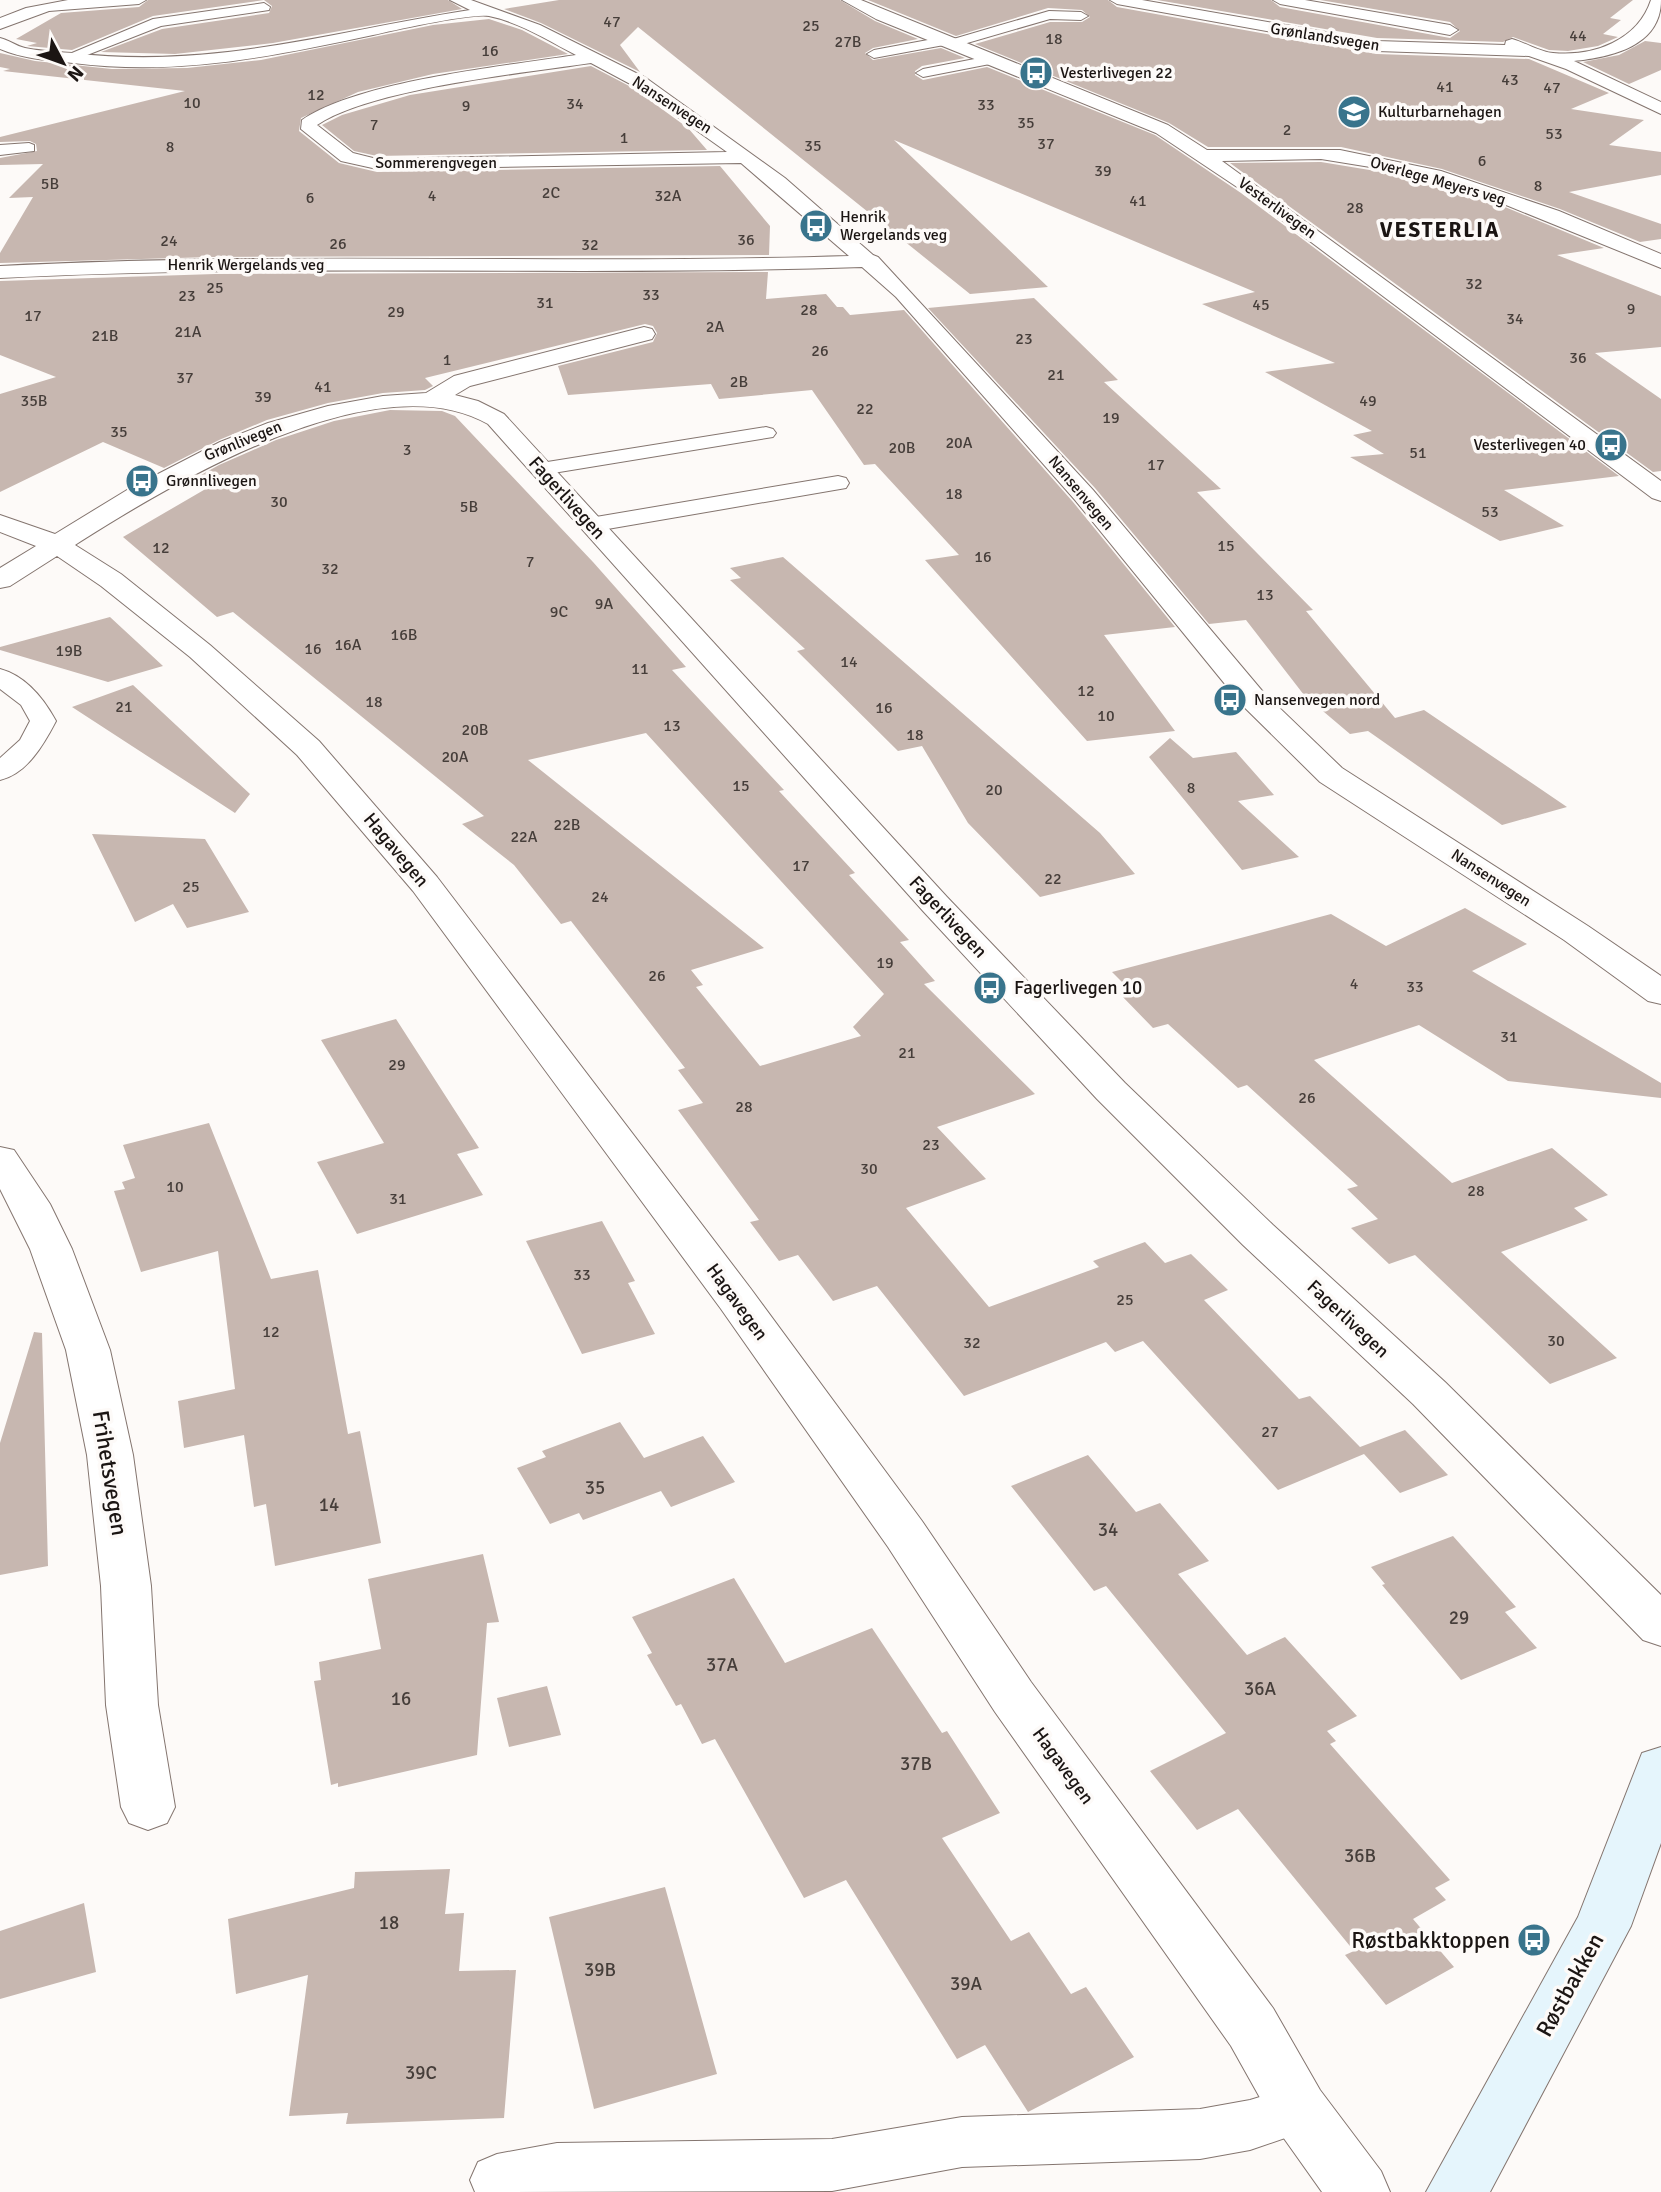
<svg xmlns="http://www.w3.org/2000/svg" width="1661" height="2192" viewBox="0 0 1661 2192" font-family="Signika,sans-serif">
  <rect width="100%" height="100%" fill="#fdfaf8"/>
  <!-- building -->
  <path fill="#c7b7b0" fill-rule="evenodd" d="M 148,0 L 448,0 L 462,9 L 273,43 L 175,54 L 101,52 L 162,29 L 269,13 L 272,6 L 264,0 L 153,16 L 72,50 L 27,46 L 37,43 L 16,39 L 61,13 L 139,7 Z
    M 559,0 L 840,0 L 875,21 L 918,39 L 873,48 L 865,53 L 873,60 L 941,48 L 965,58 L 922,66 L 915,71 L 915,75 L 923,80 L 987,67 L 1155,135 L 1241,193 L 1619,476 L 1504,490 L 1564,526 L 1500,541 L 1350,457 L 1384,454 L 1353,435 L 1372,431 L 1265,372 L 1335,363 L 1202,304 L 1255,292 L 894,140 L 1048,287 L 970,294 L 638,27 L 620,45 L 640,72 L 541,23 L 504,9 Z
    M 868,0 L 1108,0 L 1117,7 L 1377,54 L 1529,59 L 1609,93 L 1571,109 L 1644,120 L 1609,145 L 1661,152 L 1661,175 L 1569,192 L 1661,224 L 1661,239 L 1640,242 L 1560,209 L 1442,169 L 1341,147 L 1208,147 L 1169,123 L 975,44 L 1050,22 L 1082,22 L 1090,17 L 1082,10 L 1048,8 L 956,36 Z
    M 1157,0 L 1271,0 L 1280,7 L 1450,38 L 1460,31 L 1450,22 L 1320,0 L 1633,0 L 1610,18 L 1621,20 L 1603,34 L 1618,37 L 1598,46 L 1568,51 L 1549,50 L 1513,37 L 1503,42 L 1377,38 Z
    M 489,19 L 522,30 L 568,54 L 433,74 L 358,92 L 301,118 L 299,131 L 339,163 L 377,172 L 720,166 L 770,226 L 769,255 L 212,257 L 0,263 L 0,253 L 33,197 L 9,198 L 43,164 L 0,165 L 0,158 L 37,151 L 36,144 L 30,141 L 0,142 L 0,137 L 185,91 L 3,71 L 10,69 L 0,67 L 0,53 L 35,61 L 112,69 L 187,68 L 261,60 L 433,25 Z
    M 1645,41 L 1661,43 L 1661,70 L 1629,84 L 1583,62 L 1619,55 Z
    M 591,66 L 633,88 L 688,128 L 707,150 L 377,156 L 354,151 L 322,125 L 342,115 L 410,95 Z
    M 1321,162 L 1394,174 L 1505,207 L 1604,248 L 1557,255 L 1661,296 L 1661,347 L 1595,353 L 1661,399 L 1661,471 L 1653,472 L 1230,163 Z
    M 768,272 L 766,299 L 826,294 L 837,307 L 843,307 L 850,315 L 904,310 L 1073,502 L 1175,627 L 1104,635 L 1175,731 L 1087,741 L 925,560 L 959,555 L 875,464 L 864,465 L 812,390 L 719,399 L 711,384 L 568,395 L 558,366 L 653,342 L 657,333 L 653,326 L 645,324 L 425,378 L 433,386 L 425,390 L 383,393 L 328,403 L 267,420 L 219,440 L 164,468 L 103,442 L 0,492 L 0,394 L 56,377 L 0,355 L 0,281 L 215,274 Z
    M 1034,298 L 1118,380 L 1104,382 L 1221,489 L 1197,492 L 1313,610 L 1306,611 L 1395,718 L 1424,710 L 1567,807 L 1502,825 L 1368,731 L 1350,734 L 1304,695 L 1246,620 L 1209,624 L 1095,488 L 928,308 Z
    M 390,410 L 442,411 L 455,416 L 593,562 L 686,667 L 672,670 L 784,790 L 779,791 L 855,873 L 849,875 L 909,940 L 900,942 L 935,981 L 924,984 L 1035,1094 L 937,1127 L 986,1179 L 906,1208 L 989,1307 L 1099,1267 L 1093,1261 L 1145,1242 L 1165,1263 L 1191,1254 L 1228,1290 L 1204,1300 L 1299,1399 L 1310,1396 L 1360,1447 L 1405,1430 L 1448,1475 L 1400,1493 L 1364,1454 L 1278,1490 L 1143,1341 L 1115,1352 L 1106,1342 L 964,1396 L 877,1286 L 833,1301 L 798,1255 L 779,1261 L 750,1222 L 759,1220 L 678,1110 L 703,1103 L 678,1070 L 685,1068 L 571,921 L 561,924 L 514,865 L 462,824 L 484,816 L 233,612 L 217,617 L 123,537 L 209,487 L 192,480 L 219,465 L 276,440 L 334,421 ZM 646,733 L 884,994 L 853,1027 L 861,1036 L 760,1066 L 696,987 L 703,985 L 691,970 L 764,948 L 528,760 Z
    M 783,557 L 1100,833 L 1135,874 L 1040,897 L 968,823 L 922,746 L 898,751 L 797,651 L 805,649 L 730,580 L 741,578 L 730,568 Z
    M 110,617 L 163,666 L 108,682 L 0,650 L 0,647 Z
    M 133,685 L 250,794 L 235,813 L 72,707 Z
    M 1170,738 L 1193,758 L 1236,752 L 1274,795 L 1238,801 L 1299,857 L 1242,870 L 1149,757 Z
    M 92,834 L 205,839 L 249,912 L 187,928 L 173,904 L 135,922 Z
    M 1465,908 L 1527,944 L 1472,971 L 1661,1083 L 1661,1098 L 1508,1081 L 1419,1025 L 1314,1060 L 1452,1183 L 1552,1148 L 1608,1195 L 1574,1208 L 1588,1220 L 1501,1252 L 1617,1358 L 1550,1384 L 1415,1255 L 1389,1264 L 1351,1228 L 1378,1219 L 1347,1189 L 1358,1186 L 1247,1085 L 1238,1088 L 1168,1024 L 1153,1028 L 1119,993 L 1130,990 L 1112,972 L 1331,914 L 1386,946 Z
    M 396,1019 L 479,1148 L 457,1154 L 483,1195 L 357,1234 L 317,1162 L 384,1143 L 321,1040 Z
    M 209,1123 L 271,1279 L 318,1270 L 348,1434 L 360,1431 L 381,1543 L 275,1566 L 266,1504 L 254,1507 L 244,1435 L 184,1448 L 178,1401 L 235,1389 L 218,1251 L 141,1272 L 114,1191 L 125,1189 L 122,1182 L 135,1178 L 123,1145 Z
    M 602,1221 L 635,1281 L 628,1283 L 655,1334 L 582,1354 L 526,1241 Z
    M 34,1332 L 42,1333 L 48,1566 L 0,1575 L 0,1443 Z
    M 620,1422 L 644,1458 L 703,1436 L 735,1482 L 671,1507 L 661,1491 L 583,1520 L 579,1513 L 550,1524 L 517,1468 L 546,1457 L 542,1451 Z
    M 1088,1455 L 1136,1512 L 1160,1503 L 1209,1561 L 1178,1574 L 1247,1655 L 1285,1637 L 1357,1716 L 1327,1731 L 1336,1741 L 1330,1744 L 1450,1880 L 1435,1888 L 1446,1900 L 1413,1919 L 1454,1967 L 1386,2005 L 1345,1955 L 1354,1951 L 1238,1809 L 1197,1830 L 1150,1771 L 1226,1733 L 1106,1586 L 1094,1591 L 1011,1486 Z
    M 1453,1536 L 1516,1607 L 1505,1612 L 1537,1648 L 1461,1680 L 1382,1585 L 1385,1584 L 1371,1567 Z
    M 483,1554 L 499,1622 L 487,1623 L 477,1755 L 338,1787 L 338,1783 L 331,1785 L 314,1681 L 321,1680 L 319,1662 L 381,1649 L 368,1579 Z
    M 734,1578 L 785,1663 L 872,1628 L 942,1733 L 947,1731 L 1000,1813 L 942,1838 L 1011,1941 L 1029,1932 L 1071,1994 L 1086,1987 L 1134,2057 L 1028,2112 L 985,2045 L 957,2059 L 846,1880 L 804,1898 L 715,1739 L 702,1744 L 681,1704 L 676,1706 L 647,1655 L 652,1653 L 632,1617 Z
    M 547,1686 L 561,1735 L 509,1747 L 497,1698 Z
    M 450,1869 L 445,1914 L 464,1913 L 459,1971 L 516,1970 L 504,2118 L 346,2124 L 348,2113 L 289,2116 L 308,1975 L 236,1994 L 228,1919 L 354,1888 L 355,1872 Z
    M 665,1887 L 717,2074 L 594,2109 L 549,1917 Z
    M 84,1903 L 96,1972 L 0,1999 L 0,1931 Z"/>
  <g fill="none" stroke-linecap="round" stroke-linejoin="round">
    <defs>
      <path id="lane" d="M 264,3 L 270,7 L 269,10 L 161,26 L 72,61 L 60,58 L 153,19 Z
        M 1049,11 L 1081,12 L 1088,16 L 1081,20 L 1050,19 L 950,48 L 944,45 L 874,58 L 867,54 L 874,50 L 944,37 L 950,40 Z
        M 990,56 L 995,57 L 995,63 L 923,77 L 916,73 L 923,69 Z
        M 29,143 L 34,145 L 34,151 L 0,155 L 0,145 Z
        M 766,427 L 773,429 L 776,433 L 773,437 L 541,475 L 530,469 L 541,463 Z
        M 838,476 L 846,478 L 849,483 L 846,488 L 590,532 L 579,525 L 590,518 Z
        M 0,669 C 26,676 44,699 56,721 C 44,744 27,774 0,780 L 0,758 L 20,740 L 30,721 L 21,705 L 0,689 Z
        M 1299,2085 L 1317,2093 L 1325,2110 L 1317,2127 L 1250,2150 L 1200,2159 L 962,2167 L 832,2191 L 475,2192 L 470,2180 L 478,2162 L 497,2154 L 557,2143 L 832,2139 L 962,2117 L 1200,2109 L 1250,2100 Z"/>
      <path id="street" d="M 68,0 L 146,0 L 139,4 L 49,11 L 0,29 L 0,18 L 26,8 Z
        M 450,0 L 471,0 L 540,25 L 646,78 L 785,178 L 873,255 L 878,257 L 1093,490 L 1264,693 L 1342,768 L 1588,926 L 1661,976 L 1661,1004 L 1648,1001 L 1564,940 L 1320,782 L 1242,705 L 1075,500 L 896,297 L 862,267 C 575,277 287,263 0,278 L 0,266 C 283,251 566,265 849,256 L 741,163 L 377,169 L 341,161 L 301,129 L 302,120 C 359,81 505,66 576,55 C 549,41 519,22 489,16 C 471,13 395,30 373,35 C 270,57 178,76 73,63 C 48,60 23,59 0,49 L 0,38 C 9,40 16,46 25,48 C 40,51 57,52 73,53 C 213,70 334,31 470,10 ZM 591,63 L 634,86 L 727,152 L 377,159 L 353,153 L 317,125 C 370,89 523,73 591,63 Z
        M 842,0 L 861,0 L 1168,125 L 1207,150 L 1340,150 L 1441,171 L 1559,211 L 1661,254 L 1661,268 L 1506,205 L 1395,171 L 1321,159 L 1222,161 L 1661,481 L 1661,501 L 1652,498 L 1243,191 L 1156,133 L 876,19 Z
        M 1110,0 L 1142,0 L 1377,41 L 1505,45 L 1506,41 L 1512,39 C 1526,43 1540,52 1553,53 C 1594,57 1638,40 1651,0 L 1661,0 C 1661,46 1612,57 1574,61 L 1661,102 L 1661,114 L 1566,69 L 1529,56 L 1377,51 L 1117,4 Z
        M 1273,0 L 1305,0 L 1450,25 L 1458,30 L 1450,35 L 1280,4 Z
        M 644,327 L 652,329 L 655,334 L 652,339 L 470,386 L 455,395 L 478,401 L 504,414 L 947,897 L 1125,1083 L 1273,1225 L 1445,1382 L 1661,1595 L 1661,1646 L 1643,1640 L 1413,1404 L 1243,1245 L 1097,1099 L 923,911 L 488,424 C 376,360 170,484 75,545 L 121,574 L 210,645 L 319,741 L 437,877 L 751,1289 L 922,1521 L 1031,1682 L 1273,2008 L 1320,2090 L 1381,2171 L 1390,2192 L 1322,2192 L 1278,2130 L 1231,2046 L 995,1712 L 888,1547 L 721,1309 L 413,891 L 297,755 L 190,657 L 101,586 L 57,556 L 10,586 L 0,588 L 0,568 L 36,546 L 0,532 L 0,515 L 55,534 L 127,490 L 220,442 L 268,423 L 328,406 L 383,396 L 426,393 L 454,376 Z
        M 0,1147 L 14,1150 L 50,1204 L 72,1249 L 110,1350 L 133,1455 L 151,1586 L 158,1705 L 175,1807 L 167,1823 L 148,1830 L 129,1823 L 121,1807 L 106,1705 L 101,1586 L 87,1455 L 66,1350 L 30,1249 L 0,1189 Z"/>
      <path id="secondary" d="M 1661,1747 L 1661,1843 L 1631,1926 L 1490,2192 L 1426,2192 L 1578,1917 L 1642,1753 Z"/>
    </defs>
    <!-- lane casing -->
    <use href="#lane" stroke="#84756f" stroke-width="2"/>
    <!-- street casing -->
    <use href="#street" stroke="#84756f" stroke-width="2"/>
    <!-- secondary casing -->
    <use href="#secondary" stroke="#84756f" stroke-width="2"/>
    <!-- lane -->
    <use href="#lane" fill="#fff" fill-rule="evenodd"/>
    <!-- street -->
    <use href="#street" fill="#fff" fill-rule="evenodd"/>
    <!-- secondary -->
    <use href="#secondary" fill="#e5f5fc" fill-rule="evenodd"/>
  </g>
  <!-- icons -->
  <defs>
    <symbol id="bus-disc" viewBox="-11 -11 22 22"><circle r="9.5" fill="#39748c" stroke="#fdfaf8"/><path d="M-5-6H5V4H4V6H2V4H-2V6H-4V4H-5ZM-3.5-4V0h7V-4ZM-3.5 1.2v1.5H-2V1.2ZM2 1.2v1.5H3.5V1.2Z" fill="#fff"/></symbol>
    <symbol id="school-disc" viewBox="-11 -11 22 22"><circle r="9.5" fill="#39748c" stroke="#fdfaf8"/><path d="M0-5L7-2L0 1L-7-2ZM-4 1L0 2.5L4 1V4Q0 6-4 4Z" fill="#fff"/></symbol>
  </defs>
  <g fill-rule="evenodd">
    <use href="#bus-disc" x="1017" y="54" width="38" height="38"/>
    <use href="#school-disc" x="1335" y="93" width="38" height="38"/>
    <use href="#bus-disc" x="797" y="207" width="38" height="38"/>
    <use href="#bus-disc" x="1592" y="426" width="38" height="38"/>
    <use href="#bus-disc" x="123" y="462" width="38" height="38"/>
    <use href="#bus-disc" x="1211" y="681" width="38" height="38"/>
    <use href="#bus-disc" x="971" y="969" width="38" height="38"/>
    <use href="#bus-disc" x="1515" y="1921" width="38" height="38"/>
  </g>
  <g text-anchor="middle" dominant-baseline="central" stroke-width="7" stroke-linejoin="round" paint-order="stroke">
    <!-- number labels -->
    <g font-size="16" fill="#463e3a">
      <text x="612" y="22">47</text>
      <text x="811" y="26">25</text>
      <text x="1578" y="36">44</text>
      <text x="1054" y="39">18</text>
      <text x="848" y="42">27B</text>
      <text x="490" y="51">16</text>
      <text x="1510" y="80">43</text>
      <text x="1445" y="87">41</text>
      <text x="1552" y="88">47</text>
      <text x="316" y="95">12</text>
      <text x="192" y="103">10</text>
      <text x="575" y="104">34</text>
      <text x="986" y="105">33</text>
      <text x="466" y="106">9</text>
      <text x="1026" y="123">35</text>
      <text x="374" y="125">7</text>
      <text x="1287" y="130">2</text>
      <text x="1554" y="134">53</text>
      <text x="624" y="138">1</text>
      <text x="1046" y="144">37</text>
      <text x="813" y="146">35</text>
      <text x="170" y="147">8</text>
      <text x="1482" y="161">6</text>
      <text x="1103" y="171">39</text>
      <text x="50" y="184">5B</text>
      <text x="1538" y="186">8</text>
      <text x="551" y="193">2C</text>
      <text x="432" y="196">4</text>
      <text x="668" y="196">32A</text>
      <text x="310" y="198">6</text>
      <text x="1138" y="201">41</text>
      <text x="1355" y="208">28</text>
      <text x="746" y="240">36</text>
      <text x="169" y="241">24</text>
      <text x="338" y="244">26</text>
      <text x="590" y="245">32</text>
      <text x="1474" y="284">32</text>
      <text x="215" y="288">25</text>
      <text x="651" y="295">33</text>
      <text x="187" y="296">23</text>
      <text x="545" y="303">31</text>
      <text x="1261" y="305">45</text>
      <text x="1631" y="309">9</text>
      <text x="809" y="310">28</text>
      <text x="396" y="312">29</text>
      <text x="33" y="316">17</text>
      <text x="1515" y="319">34</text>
      <text x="715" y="327">2A</text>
      <text x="188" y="332">21A</text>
      <text x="105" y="336">21B</text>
      <text x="1024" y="339">23</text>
      <text x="820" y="351">26</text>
      <text x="1578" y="358">36</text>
      <text x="447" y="360">1</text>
      <text x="1056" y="375">21</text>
      <text x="185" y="378">37</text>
      <text x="739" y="382">2B</text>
      <text x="323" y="387">41</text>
      <text x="263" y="397">39</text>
      <text x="34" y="401">35B</text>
      <text x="1368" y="401">49</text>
      <text x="865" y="409">22</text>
      <text x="1111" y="418">19</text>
      <text x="119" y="432">35</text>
      <text x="959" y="443">20A</text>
      <text x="902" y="448">20B</text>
      <text x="407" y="450">3</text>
      <text x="1418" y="453">51</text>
      <text x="1156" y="465">17</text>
      <text x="954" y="494">18</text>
      <text x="279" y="502">30</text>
      <text x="469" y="507">5B</text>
      <text x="1490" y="512">53</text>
      <text x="1226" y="546">15</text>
      <text x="161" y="548">12</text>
      <text x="983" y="557">16</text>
      <text x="530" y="562">7</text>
      <text x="330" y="569">32</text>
      <text x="1265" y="595">13</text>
      <text x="604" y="604">9A</text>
      <text x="559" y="612">9C</text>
      <text x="404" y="635">16B</text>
      <text x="348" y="645">16A</text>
      <text x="313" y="649">16</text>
      <text x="69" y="651">19B</text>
      <text x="849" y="662">14</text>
      <text x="640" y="669">11</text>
      <text x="1086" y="691">12</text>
      <text x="374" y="702">18</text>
      <text x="124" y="707">21</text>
      <text x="884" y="708">16</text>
      <text x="1106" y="716">10</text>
      <text x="672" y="726">13</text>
      <text x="475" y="730">20B</text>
      <text x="915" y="735">18</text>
      <text x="455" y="757">20A</text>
      <text x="741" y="786">15</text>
      <text x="1191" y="788">8</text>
      <text x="994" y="790">20</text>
      <text x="567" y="825">22B</text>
      <text x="524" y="837">22A</text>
      <text x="801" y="866">17</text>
      <text x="1053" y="879">22</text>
      <text x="191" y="887">25</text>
      <text x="600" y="897">24</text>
      <text x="885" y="963">19</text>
      <text x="657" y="976">26</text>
      <text x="1354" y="984">4</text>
      <text x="1415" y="987">33</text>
      <text x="1509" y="1037">31</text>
      <text x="907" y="1053">21</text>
      <text x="397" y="1065">29</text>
      <text x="1307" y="1098">26</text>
      <text x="744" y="1107">28</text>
      <text x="931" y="1145">23</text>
      <text x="869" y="1169">30</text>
      <text x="175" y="1187">10</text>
      <text x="1476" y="1191">28</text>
      <text x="398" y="1199">31</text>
      <text x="582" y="1275">33</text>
      <text x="1125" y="1300">25</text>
      <text x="271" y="1332">12</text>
      <text x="1556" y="1341">30</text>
      <text x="972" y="1343">32</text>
      <text x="1270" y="1432">27</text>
    </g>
    <!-- far-street labels -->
    <g font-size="16" fill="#1b1513" stroke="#fdfaf8">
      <text transform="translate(1325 37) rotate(9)">Grønlandsvegen</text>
      <text transform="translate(672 105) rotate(33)">Nansenvegen</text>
      <text x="436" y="163">Sommerengvegen</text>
      <text transform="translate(1438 181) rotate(16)">Overlege Meyers veg</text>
      <text transform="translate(1277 208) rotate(36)">Vesterlivegen</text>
      <text x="246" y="265">Henrik Wergelands veg</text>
      <text transform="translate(243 441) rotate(-22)">Grønlivegen</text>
      <text transform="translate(1081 493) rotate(50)">Nansenvegen</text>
      <text transform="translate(1491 878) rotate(33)">Nansenvegen</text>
    </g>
    <!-- far-poi labels -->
    <g font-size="16" fill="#1b1513" stroke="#fdfaf8" text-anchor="start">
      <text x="1060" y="73">Vesterlivegen 22</text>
      <text x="1378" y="112">Kulturbarnehagen</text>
      <text x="840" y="217">Henrik<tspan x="840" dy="18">Wergelands veg</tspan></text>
      <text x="1586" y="445" text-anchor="end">Vesterlivegen 40</text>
      <text x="166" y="481">Grønnlivegen</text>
      <text x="1254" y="700">Nansenvegen nord</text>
    </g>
    <!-- street labels -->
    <g font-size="19" fill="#1b1513" stroke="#fdfaf8">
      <text transform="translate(567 498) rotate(48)">Fagerlivegen</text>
      <text transform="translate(396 850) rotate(50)">Hagavegen</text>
      <text transform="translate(948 917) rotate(47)">Fagerlivegen</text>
      <text transform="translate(737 1302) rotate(54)">Hagavegen</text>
      <text transform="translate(1348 1319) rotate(43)">Fagerlivegen</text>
      <text transform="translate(1063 1766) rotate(54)">Hagavegen</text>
    </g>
    <!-- poi labels -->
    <g font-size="19" fill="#1b1513" stroke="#fdfaf8" text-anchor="start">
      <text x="1014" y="988">Fagerlivegen 10</text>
    </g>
    <!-- near-number labels -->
    <g font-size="19" fill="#463e3a">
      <text x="595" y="1488">35</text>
      <text x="329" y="1505">14</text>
      <text x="1108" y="1530">34</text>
      <text x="1459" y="1618">29</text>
      <text x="722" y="1665">37A</text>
      <text x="1260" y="1689">36A</text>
      <text x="401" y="1699">16</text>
      <text x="916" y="1764">37B</text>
      <text x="1360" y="1856">36B</text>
      <text x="389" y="1923">18</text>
      <text x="600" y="1970">39B</text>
      <text x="966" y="1984">39A</text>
      <text x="421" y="2073">39C</text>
    </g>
    <!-- far-district labels -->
    <g font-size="21" font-weight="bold" letter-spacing="2" fill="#1b1513" stroke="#fdfaf8">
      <text x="1440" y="230">VESTERLIA</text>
    </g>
    <!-- near-street labels -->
    <g font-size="23" fill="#1b1513" stroke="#fdfaf8">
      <text transform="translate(110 1473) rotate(81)">Frihetsvegen</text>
      <text transform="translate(1570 1985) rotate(-61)">Røstbakken</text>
    </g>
    <!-- near-poi labels -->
    <g font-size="23" fill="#1b1513" stroke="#fdfaf8" text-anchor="end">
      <text x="1510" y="1940">Røstbakktoppen</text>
    </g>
  </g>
  <!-- north arrow -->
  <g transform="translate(63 63) rotate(131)" stroke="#fdfaf8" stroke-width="5" paint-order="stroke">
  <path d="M0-5L12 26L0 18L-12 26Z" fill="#1b1513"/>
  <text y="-10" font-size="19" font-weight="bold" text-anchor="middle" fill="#1b1513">N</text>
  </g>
</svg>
